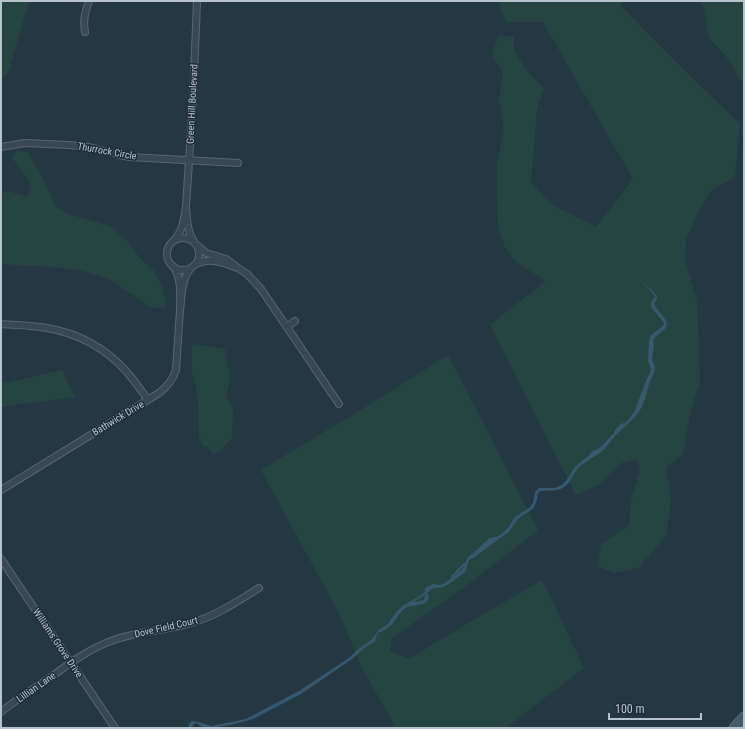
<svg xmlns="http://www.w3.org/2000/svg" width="745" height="729" viewBox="0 0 745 729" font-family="'Roboto Condensed',sans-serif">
  <rect width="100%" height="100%" fill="#243844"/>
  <!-- green -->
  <path fill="#264542" d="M 1,1 L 29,1 L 8,73 L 1,78 Z
    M 500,1 L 622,1 L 621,6 L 685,71 L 740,124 L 735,177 L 711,191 L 697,215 L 686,239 L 685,260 L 697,302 L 700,380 L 690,414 L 683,454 L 666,467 L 671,500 L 666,536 L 638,568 L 614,573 L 598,566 L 601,545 L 629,525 L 631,501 L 640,471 L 638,459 L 619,464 L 598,485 L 576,495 L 490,325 L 546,281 L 516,262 L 505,247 L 498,228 L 497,196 L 497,162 L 504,130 L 499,99 L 503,73 L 492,55 L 498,35 L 514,37 L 514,50 L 526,70 L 544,88 L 537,109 L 531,183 L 552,205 L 596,227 L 633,179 L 543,22 L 506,22 L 499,4 Z
    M 701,1 L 744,1 L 744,85 L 725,55 L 709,38 L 704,9 Z
    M 17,151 L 28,152 L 49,191 L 55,206 L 67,214 L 110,226 L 127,241 L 139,257 L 154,271 L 162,287 L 166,307 L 152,308 L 111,280 L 83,271 L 55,267 L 1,264 L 1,194 L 8,191 L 27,197 L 31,186 L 24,173 L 12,158 Z
    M 192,344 L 225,349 L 230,380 L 226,396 L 233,408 L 232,439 L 214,455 L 207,446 L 204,447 L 199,437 L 198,398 L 192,372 Z
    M 448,355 L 538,530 L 470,583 L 392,638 L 390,651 L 409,659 L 460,628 L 542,580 L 584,668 L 505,728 L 396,728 L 361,666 L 341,617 L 261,470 L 361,410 Z
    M 62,370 L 75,397 L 1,407 L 1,384 Z"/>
  <!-- water -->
  <path fill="#37586d" d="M 613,264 C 621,269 657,289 657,298 C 657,300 655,302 654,303 L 655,306 C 659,313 671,320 665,329 C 661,333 656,336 653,340 C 655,347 652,352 652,358 C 652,363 656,366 655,370 C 654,375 650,379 649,384 C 647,390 646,396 644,402 C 639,416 627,424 617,434 C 611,440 607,447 601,452 C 594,457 587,461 580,466 C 576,470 573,476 570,481 C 561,493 552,490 540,491 L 538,493 L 537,500 L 534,507 L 530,511 L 522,516 L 517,520 L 509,532 L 493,543 L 475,557 L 469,560 L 466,570 L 465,572 C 458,576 452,583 445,586 C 439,590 432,585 426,591 C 427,594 430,597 428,600 C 423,607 412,604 405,608 C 398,613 396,622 389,627 C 386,630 381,631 378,633 C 376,635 376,639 375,642 L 367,646 L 352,659 L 301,694 L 255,718 C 246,722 213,729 205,728 C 202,727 199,725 196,723 L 193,725 L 192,728 L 189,728 L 189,724 L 192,721 C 197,721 210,726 213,726 C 214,726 215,725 216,725 L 246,719 L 299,691 L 349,658 L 358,649 L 371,640 L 379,630 L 387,625 L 397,611 L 404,605 L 409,603 L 424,600 C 426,596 424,592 425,588 L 433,584 L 440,585 L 445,583 L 462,570 L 468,557 L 490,540 L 500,535 L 508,528 L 515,517 L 529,508 L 533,503 L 535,493 L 537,490 L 539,488 L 555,488 L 562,485 L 569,477 L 574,468 L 583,460 L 602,446 L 611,436 L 629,419 L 634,412 L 638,402 L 645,383 L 651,370 L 648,361 L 649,341 L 651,335 L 660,328 L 663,326 L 664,323 L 651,307 L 651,302 L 655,297 C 648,283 626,272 613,264 Z"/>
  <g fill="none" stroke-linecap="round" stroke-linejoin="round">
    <!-- stream -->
    <path stroke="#37586d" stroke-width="2" d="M 615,432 L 617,429 L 623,424
      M 590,455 L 593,452 L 598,450
      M 477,551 L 490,539 L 496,538
      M 452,577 L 465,563
      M 408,604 L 420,597 L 433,587"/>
    <defs>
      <path id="street" d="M 85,32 C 83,20 85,12 89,1
        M 1,147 L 25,143 L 69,145 L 89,147 L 120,155 L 130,157 L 238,163
        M 186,207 L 193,99 L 197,1
        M167 254a16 16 0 1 1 32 0a16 16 0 1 1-32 0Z
        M 174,240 C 183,231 184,218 186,207 C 187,219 187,231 194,242
        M 196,264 C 210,257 224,263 238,268 L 226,259 L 206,253 L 198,246
        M 173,266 C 182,278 180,295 180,310 C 182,295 181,280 191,268
        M 238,268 L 247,274 L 261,289 L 339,404
        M 1,324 C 16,325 32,325 47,328 C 77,333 105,348 126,371 C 134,380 141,390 148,400
        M 287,327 L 295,321
        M 1,490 L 159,393 C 167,387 173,379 176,370 L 180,310
        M 1,559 L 115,728
        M 1,712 C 17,699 34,688 51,677 C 70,663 89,649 111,641 C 137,631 165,631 191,623 C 216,616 238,601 259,588"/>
      <path id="secondary" d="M 734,728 L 744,717"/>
    </defs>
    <!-- street casing -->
    <use href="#street" stroke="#576771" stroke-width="8"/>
    <!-- secondary casing -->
    <use href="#secondary" stroke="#576771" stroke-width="11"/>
    <!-- street -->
    <use href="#street" stroke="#394953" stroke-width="6"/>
    <!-- secondary -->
    <use href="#secondary" stroke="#465967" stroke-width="9"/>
  </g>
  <g text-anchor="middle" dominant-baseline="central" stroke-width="3" stroke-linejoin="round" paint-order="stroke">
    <!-- street labels -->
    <g font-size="10" fill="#b6c4cd" stroke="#1d2e39">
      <text transform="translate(192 104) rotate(-87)">Green Hill Boulevard</text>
      <text transform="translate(107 151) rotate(10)">Thurrock Circle</text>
      <text transform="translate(118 418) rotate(-31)">Bathwick Drive</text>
      <text transform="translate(166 627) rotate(-13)">Dove Field Court</text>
      <text transform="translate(58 643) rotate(56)">Williams Grove Drive</text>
      <text transform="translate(36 687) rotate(-35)">Lillian Lane</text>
    </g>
  </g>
  <!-- border -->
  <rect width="745" height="729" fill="none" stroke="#b6c4cd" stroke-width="4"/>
  <!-- scale -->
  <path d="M609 713v6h92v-6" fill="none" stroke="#b6c4cd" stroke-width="2"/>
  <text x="615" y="713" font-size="12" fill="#b6c4cd" stroke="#1d2e39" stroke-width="3" paint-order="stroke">100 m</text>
</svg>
